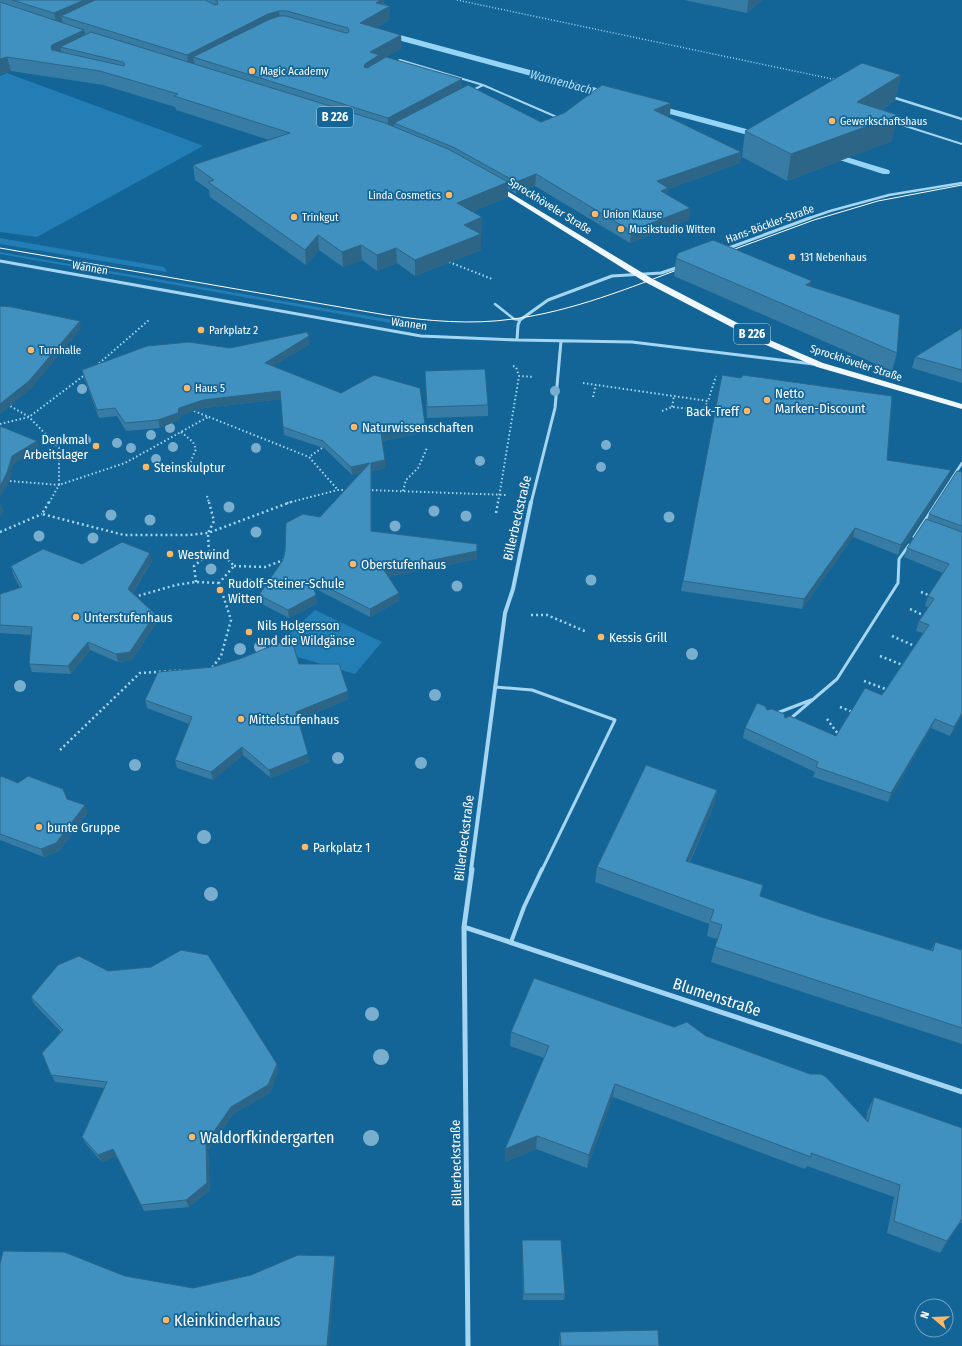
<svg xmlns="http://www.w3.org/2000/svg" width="962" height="1346" viewBox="0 0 962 1346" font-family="'Fira Sans Condensed',sans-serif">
  <rect width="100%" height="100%" fill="#136497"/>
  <!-- green -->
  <path fill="#227eb4" d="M 7,73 L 180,137 L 203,146 L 37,237 L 0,232 L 0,76 Z
    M 0,238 L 164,267 L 167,272 L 0,244 Z
    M 0,252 L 387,319 L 417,323 L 415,327 L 385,322 L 0,254 Z
    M 315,610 L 382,642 L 355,674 L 277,651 L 287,636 Z"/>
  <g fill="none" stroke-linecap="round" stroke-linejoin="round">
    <!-- stream -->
    <path fill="#96d4f6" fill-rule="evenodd" d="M 383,32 L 389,32 L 615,93 L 616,95 L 612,97 L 609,97 L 383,36 Z
      M 651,105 L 657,105 L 765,134 L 766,136 L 765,138 L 759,138 L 651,109 Z
      M 827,152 L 830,152 L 889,170 L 890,172 L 889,174 L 883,174 L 827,156 L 826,154 Z"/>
    <!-- path-far2 -->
    <path stroke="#a4d6f3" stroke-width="1.5" stroke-dasharray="1 2" stroke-linecap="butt" d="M 457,0 L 837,80"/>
    <!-- path-far1 -->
    <path stroke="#a4d6f3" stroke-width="2" stroke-dasharray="1.5 2.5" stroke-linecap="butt" d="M 449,262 L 492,279
      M 96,366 L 149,320
      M 513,366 L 516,367 L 519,376
      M 583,383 L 708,401 L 716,376
      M 593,397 L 596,385
      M 7,404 L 29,417 L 59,448 L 59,485 L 125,463 L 208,417
      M 672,407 L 674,396
      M 194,411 L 309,457
      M 662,411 L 672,407 L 703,410 L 708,401
      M 0,424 L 29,417 L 86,374
      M 181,432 L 193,442 L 196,449 L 190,463 L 183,471
      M 322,448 L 309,457 L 338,490
      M 10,481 L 59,485 L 49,503
      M 368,490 L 507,495
      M 403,491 L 406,480 L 418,468 L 427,448
      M 207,496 L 209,503
      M 287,503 L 338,490 L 347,490
      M 498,503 L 519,376 L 534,377"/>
    <!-- path -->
    <path stroke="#a4d6f3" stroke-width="2.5" stroke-dasharray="2 3" stroke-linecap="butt" d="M 49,502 L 42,514 L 124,535 L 189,535 L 208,533 L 291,502
      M 209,502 L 214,521 L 208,533 L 209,554 L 225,556 L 234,566 L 219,583 L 231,620 L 221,656 L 211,669
      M 496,513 L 498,502
      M 0,532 L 42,514
      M 234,566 L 265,567 L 286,559
      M 196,582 L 194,566 L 209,554
      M 921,592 L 931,596
      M 134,597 L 176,585 L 196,582 L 219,583
      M 910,609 L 925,616
      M 531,615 L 547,615 L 587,632
      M 892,636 L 917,647
      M 880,656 L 905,666
      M 864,681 L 888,690
      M 840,707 L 853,712
      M 827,719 L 838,734
      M 60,750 L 140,673 L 188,670"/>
    <!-- service-far3 -->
    <path stroke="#a4d6f3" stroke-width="2" d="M 396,62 L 400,60 L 483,85
      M 473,90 L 483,85 L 559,118
      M 893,122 L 962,144"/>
    <!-- service-far2 -->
    <path stroke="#a4d6f3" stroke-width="2.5" d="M 495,304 L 514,319 L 520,320
      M 936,503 L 962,463"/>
    <!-- service-far1 -->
    <path stroke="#a4d6f3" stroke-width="3" d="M 914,537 L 937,502
      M 495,687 L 532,690 L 615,720 L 542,870
      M 777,713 L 811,700
      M 790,719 L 837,679 L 898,583 L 899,559 L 909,545"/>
    <!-- service -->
    <path stroke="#a4d6f3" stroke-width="4" d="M 511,942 L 524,907 L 542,869"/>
    <!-- minor-far3 -->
    <path stroke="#a4d6f3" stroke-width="2.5" d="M 892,97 L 962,119
      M 807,219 L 830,211 L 889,195 L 962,183"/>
    <!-- minor-far2 -->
    <path stroke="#a4d6f3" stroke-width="3" d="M 726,249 L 810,218
      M 0,261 L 421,336 L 517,340 L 632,342 L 813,364
      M 517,340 L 518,325 L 520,320 L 548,300 L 612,276 L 661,273 L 679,267
      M 531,503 L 555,408 L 561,341"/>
    <!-- minor-far1 -->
    <path stroke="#a4d6f3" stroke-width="4" d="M 471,870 L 505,613 L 513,589 L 531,502"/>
    <!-- minor -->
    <path stroke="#a4d6f3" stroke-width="5" d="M 464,927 L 962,1092
      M 468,1346 L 464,927 L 472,869"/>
    <!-- primary -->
    <path fill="#f0f8ff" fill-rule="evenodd" d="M 495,186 L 499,186 L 651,278 L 772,341 L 823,363 L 962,404 L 962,409 L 817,367 L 766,345 L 645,282 L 495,188 Z"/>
    <!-- tram -->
    <path stroke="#fff" stroke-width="1" d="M 0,248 L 386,315 C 428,321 471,325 513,319 C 573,311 629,288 685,267
      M 724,253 L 814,220 L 878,201 L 962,185"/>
  </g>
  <!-- trees -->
  <g fill="#79aecf">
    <circle cx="82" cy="389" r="5"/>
    <circle cx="555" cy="391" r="5"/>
    <circle cx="170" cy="428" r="5"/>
    <circle cx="151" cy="435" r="5"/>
    <circle cx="86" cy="440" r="5"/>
    <circle cx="117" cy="443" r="5"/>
    <circle cx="606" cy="445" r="5"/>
    <circle cx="173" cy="447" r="5"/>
    <circle cx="131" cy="448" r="5"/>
    <circle cx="256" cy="448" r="5"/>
    <circle cx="156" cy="459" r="5"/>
    <circle cx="480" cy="461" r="5"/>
    <circle cx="601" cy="467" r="5"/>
    <circle cx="229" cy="507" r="5.5"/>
    <circle cx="434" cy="511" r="5.5"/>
    <circle cx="111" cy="515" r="5.5"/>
    <circle cx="466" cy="516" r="5.5"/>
    <circle cx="669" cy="517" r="5.5"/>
    <circle cx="150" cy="520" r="5.5"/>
    <circle cx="395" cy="526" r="5.5"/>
    <circle cx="256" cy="532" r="5.5"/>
    <circle cx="39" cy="536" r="5.5"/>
    <circle cx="93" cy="538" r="5.5"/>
    <circle cx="211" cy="569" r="5.5"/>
    <circle cx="591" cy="580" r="5.5"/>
    <circle cx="249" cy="584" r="5.5"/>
    <circle cx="457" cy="586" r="5.5"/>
    <circle cx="260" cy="647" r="6"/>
    <circle cx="240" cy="649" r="6"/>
    <circle cx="692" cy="654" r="6"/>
    <circle cx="20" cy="686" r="6"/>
    <circle cx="435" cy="695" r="6"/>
    <circle cx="338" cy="758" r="6"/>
    <circle cx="421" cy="763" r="6"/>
    <circle cx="135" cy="765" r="6"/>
    <circle cx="204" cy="837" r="7"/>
    <circle cx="211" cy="894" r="7"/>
    <circle cx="372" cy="1014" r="7"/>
    <circle cx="381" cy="1057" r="8"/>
    <circle cx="371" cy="1138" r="8"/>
  </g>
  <!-- wall -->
  <path fill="#377ca5" d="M 0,0 L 383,0 L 384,4 L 390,6 L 390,19 L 376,28 L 402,48 L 386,57 L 462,79 L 462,88 L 541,122 L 670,115 L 666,116 L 741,152 L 740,163 L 668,189 L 667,195 L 690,208 L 689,220 L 630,243 L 535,186 L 516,194 L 508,189 L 508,197 L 472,212 L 482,232 L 479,234 L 481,250 L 415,276 L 397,263 L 377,271 L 362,260 L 343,267 L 319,250 L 306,265 L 210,197 L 209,190 L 195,180 L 193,165 L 269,140 L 176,110 L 175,107 L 103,85 L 11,71 L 0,74 Z
    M 684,0 L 762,0 L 747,13 Z
    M 901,75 L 895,100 L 881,110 L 892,141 L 787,181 L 742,157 L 745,131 Z
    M 676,258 L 811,286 L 897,353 L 892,371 L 674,276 Z
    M 962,328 L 962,383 L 912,368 L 915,357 Z
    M 310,344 L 273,366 L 341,393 L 425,424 L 426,432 L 382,441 L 385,468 L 372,471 L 372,531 L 477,559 L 388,577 L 399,593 L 399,601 L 370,617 L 314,588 L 317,603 L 289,618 L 260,603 L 259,595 L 320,517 L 360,473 L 352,475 L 324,448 L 284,435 L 281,399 L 204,408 L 181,415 L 179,420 L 160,428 L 126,431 L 117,416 L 99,418 L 84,378 L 82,370 L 230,348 Z
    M 425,371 L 488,405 L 488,416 L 427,418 Z
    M 887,460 L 948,479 L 898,555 L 853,537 L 802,609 L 681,591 L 683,581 Z
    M 962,472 L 962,716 L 950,736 L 931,728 L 888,802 L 813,777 L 815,772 L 743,738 L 745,728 L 767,710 L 785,718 L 836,736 L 882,695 L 923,633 L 916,631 L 919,621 L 928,607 L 925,606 L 928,596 L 943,573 L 904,557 L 907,548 L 927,520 L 929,514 Z
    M 152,561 L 133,593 L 155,614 L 157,622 L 132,660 L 118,662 L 90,650 L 71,674 L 32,672 L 29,664 L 31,635 L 0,633 L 0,594 L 20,588 L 13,574 L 11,566 Z
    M 299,664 L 348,699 L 299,720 L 309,762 L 271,778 L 243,755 L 213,780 L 177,768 L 175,760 L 189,724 L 147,708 L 145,700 Z
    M 0,778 L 18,783 L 67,799 L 88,813 L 59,851 L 44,857 L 0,840 Z
    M 717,790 L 714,805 L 690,862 L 763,885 L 760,896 L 818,916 L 931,950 L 935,942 L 962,950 L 962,1044 L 711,962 L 715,947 L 717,939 L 707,936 L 709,924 L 595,882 L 597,867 Z
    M 31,997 L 278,1071 L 270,1093 L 233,1114 L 208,1150 L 210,1190 L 189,1207 L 144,1211 L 116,1156 L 102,1162 L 86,1144 L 82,1137 L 104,1088 L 55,1082 L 42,1053 L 61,1032 L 34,1004 Z
    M 674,1027 L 706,1036 L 866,1120 L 868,1110 L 874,1097 L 962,1128 L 962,1223 L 960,1223 L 940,1253 L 887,1233 L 894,1197 L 807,1166 L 805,1169 L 613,1097 L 587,1168 L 536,1149 L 505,1162 L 544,1058 L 510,1046 L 511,1032 Z
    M 522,1240 L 565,1294 L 564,1300 L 523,1300 Z
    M 560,1332 L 659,1346 L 559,1346 Z"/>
  <!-- shaded-wall -->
  <path fill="#2d6586" d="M 84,0 L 115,0 L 61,16 L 63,24 L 57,27 L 54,13 Z
    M 381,0 L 383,0 L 384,9 L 390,6 L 390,19 L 361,37 L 360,23 L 376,3 Z
    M 749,0 L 762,0 L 747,13 L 748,1 Z
    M 279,11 L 280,25 L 193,57 L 195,65 L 189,68 L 187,55 L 268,14 Z
    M 84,30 L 87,43 L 60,47 L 62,55 L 55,59 L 51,48 L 52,45 Z
    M 401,35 L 402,48 L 380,61 L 366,78 L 364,67 L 370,52 Z
    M 7,57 L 11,71 L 0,74 L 0,59 Z
    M 901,75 L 895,100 L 852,128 L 857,102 Z
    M 462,79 L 462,93 L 394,123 L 394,129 L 388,132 L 388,118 Z
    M 671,103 L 670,115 L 653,121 L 654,110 Z
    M 898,115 L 892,141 L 787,181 L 791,154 Z
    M 741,152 L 740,163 L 668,189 L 667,200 L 661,191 L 657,181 Z
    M 536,174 L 535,186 L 516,194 L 516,182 Z
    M 508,182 L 508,197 L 457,218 L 457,203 Z
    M 690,208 L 689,220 L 630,243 L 631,231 Z
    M 482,217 L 482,232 L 464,240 L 464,225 Z
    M 481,234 L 481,250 L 415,276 L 415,260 Z
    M 318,235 L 319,250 L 306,265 L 305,250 Z
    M 361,245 L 362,260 L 343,267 L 342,252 Z
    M 396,248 L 397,263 L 377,271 L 377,255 Z
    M 812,281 L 808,299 L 806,285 Z
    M 80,321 L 81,329 L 31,389 L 0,414 L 0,404 Z
    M 309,336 L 310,344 L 266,371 L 265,363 Z
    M 280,391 L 281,399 L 204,408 L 181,415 L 179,420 L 160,428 L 158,420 L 179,408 L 203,400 Z
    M 425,424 L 426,432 L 381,441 L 381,433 Z
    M 37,441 L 39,449 L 14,464 L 10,481 L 0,498 L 0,486 L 12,456 Z
    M 385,460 L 385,468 L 372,471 L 372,539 L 371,531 L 371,463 Z
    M 370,463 L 370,471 L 352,475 L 351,467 Z
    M 951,470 L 948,479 L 898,555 L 901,545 Z
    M 1,504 L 4,512 L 0,517 L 0,506 Z
    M 855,528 L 853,537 L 802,609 L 804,599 Z
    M 477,551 L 477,559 L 384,578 L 384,570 Z
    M 150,553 L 152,561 L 130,597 L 128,589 Z
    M 399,593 L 399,601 L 370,617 L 370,609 Z
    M 316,595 L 317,603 L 289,618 L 288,610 Z
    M 155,614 L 157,622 L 132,660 L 118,662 L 116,654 Z
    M 88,642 L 90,650 L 71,674 L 68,666 Z
    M 348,691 L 348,699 L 298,720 L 296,712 Z
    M 962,713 L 962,716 L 950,736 L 954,727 Z
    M 935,719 L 931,728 L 888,802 L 891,793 Z
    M 242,747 L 243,755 L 213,780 L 211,772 Z
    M 308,754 L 309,762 L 271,778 L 269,770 Z
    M 717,790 L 714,805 L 683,876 L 686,861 Z
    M 85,805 L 88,813 L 59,851 L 44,857 L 41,849 Z
    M 277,1064 L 278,1071 L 270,1093 L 233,1114 L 208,1150 L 210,1190 L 189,1207 L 186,1200 L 206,1143 L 231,1107 Z
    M 615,1084 L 613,1097 L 587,1168 L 589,1155 Z
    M 537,1136 L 536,1149 L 505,1162 L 505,1149 Z
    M 113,1149 L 116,1156 L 102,1162 L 98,1155 Z
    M 962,1219 L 962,1220 L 940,1253 L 947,1241 Z
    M 335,1256 L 336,1262 L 329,1346 L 327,1346 Z"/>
  <!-- building -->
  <path fill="#4090c0" stroke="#2d6586" d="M 12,0 L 84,0 L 54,13 Z
    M 95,0 L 205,0 L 215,5 L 218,4 L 217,1 L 215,0 L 381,0 L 376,3 L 390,6 L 360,23 L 401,35 L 370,52 L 379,55 L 365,64 L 364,67 L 367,68 L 386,57 L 462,79 L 388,118 L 193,57 L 270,19 L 280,16 L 286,16 L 346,33 L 349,32 L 348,28 L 287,11 L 279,11 L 268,14 L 187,55 L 61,16 Z
    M 0,2 L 84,30 L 52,45 L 51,48 L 52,50 L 124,66 L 125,64 L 123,62 L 60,47 L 91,32 L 385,123 L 448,149 L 508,182 L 457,203 L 482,217 L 464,225 L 481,234 L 415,260 L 396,248 L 377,255 L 361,245 L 342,252 L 318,235 L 305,250 L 208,182 L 214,180 L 193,165 L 290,133 L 174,96 L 178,94 L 100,71 L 7,57 L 0,59 Z
    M 862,63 L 901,75 L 857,102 L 898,115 L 791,154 L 745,131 Z
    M 468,85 L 541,122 L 564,113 L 602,85 L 671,103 L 654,110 L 741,152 L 657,181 L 668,188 L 661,191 L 690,208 L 631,231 L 536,174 L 516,182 L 453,147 L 394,123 Z
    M 713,240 L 812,281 L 806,285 L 900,315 L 897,353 L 676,258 L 678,253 Z
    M 0,306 L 12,307 L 80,321 L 29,381 L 0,404 Z
    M 962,328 L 962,370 L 915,357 Z
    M 307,332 L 309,336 L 265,363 L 341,393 L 374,375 L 420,388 L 425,424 L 381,433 L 385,460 L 371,463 L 371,531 L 477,544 L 477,551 L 384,570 L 399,593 L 370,609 L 311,579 L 316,595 L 288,610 L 259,595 L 283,560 L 285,551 L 286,523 L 303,514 L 320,517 L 370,463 L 351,467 L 323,441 L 283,427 L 280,391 L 203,400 L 179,408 L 178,413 L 158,420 L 125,423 L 115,408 L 97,410 L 82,370 L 147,346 L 189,342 L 230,348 Z
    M 485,369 L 488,405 L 427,407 L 425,371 Z
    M 722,375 L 741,378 L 743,375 L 892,396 L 887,460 L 951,470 L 901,545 L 855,528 L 804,599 L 683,581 Z
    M 0,426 L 37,441 L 12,456 L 7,473 L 0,486 Z
    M 957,471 L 962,472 L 962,526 L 929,514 Z
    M 926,519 L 962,532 L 962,713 L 954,727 L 935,719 L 891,793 L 816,767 L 818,762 L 745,728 L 757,703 L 765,706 L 767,710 L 772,709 L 784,714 L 785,718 L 790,716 L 836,736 L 865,688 L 882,695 L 929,625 L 919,621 L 934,599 L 928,596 L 949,564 L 907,548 Z
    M 122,542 L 150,553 L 128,589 L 155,614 L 130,652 L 116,654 L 88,642 L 68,666 L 29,664 L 32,627 L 0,625 L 0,594 L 22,587 L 11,566 L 43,549 L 82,564 Z
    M 291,638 L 299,664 L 339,664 L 348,691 L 296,712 L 308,754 L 269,770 L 242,747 L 211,772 L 175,760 L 192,717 L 145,700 L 158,672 L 213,667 L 242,658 Z
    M 646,765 L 717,790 L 686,861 L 763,885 L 760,896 L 818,916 L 933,951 L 935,942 L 962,950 L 962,1028 L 715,947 L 722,925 L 710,921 L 714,910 L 597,867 Z
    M 1,776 L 18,783 L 28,776 L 63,789 L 67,799 L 85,805 L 56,843 L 41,849 L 0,834 L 0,778 Z
    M 181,950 L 208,955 L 277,1064 L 268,1085 L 231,1107 L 206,1143 L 207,1183 L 186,1200 L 141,1205 L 113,1149 L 98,1155 L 82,1137 L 107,1082 L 51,1075 L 42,1053 L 63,1030 L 31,997 L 58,965 L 79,956 L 108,971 L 151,967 Z
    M 534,978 L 674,1027 L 687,1022 L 706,1036 L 810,1074 L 821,1074 L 826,1077 L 868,1122 L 874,1097 L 962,1128 L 962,1219 L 947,1241 L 894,1221 L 900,1185 L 811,1153 L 811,1157 L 615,1084 L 589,1155 L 537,1136 L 505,1149 L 549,1046 L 511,1032 Z
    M 522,1240 L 561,1240 L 565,1294 L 524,1294 Z
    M 3,1251 L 64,1252 L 125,1276 L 193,1288 L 251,1275 L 298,1255 L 335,1256 L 327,1346 L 0,1346 L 0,1264 Z
    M 658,1330 L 659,1346 L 561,1346 L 560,1332 Z"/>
  <!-- markers -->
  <g fill="#ffb866" stroke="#136497" stroke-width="1.5">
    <circle cx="252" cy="71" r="4"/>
    <circle cx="832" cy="121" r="4"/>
    <circle cx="449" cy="195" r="4"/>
    <circle cx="595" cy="214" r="4"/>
    <circle cx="294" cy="217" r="4"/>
    <circle cx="621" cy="229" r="4"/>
    <circle cx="792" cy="257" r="4"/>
    <circle cx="201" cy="330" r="4"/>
    <circle cx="31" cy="350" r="4"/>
    <circle cx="187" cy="388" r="4"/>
    <circle cx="767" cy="400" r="4"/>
    <circle cx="747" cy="411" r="4"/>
    <circle cx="354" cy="427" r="4"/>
    <circle cx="96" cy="446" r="4"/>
    <circle cx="146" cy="467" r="4"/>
    <circle cx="170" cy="554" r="4"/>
    <circle cx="353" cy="564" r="4"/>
    <circle cx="220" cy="590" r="4"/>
    <circle cx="76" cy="617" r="4"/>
    <circle cx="249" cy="632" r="4"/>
    <circle cx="601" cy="637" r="4"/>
    <circle cx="241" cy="719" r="4"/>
    <circle cx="39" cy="827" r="4"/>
    <circle cx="305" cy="847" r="4"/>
    <circle cx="192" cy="1137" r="4"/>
    <circle cx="166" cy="1320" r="4"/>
  </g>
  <g text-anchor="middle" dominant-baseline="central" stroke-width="3.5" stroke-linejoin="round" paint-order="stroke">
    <!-- far-poi labels -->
    <g font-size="11" fill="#fff" stroke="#136497" text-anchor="start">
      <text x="260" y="71">Magic Academy</text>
      <text x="840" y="121">Gewerkschaftshaus</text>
      <text x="441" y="195" text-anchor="end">Linda Cosmetics</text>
      <text x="603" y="214">Union Klause</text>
      <text x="302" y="217">Trinkgut</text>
      <text x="629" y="229">Musikstudio Witten</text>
      <text x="800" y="257">131 Nebenhaus</text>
      <text x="209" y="330">Parkplatz 2</text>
      <text x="39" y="350">Turnhalle</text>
      <text x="195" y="388">Haus 5</text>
    </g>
    <!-- far-street labels -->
    <g font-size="11" fill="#fff" stroke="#136497">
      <text transform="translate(550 206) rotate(32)">Sprockhöveler Straße</text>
      <text transform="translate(770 224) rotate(-20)">Hans-Böckler-Straße</text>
      <text transform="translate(90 268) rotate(10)">Wannen</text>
      <text transform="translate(409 324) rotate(8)">Wannen</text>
      <text transform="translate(856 363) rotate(18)">Sprockhöveler Straße</text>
    </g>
    <!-- far-water labels -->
    <g font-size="12" font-style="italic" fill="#b4e1fa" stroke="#136497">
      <text transform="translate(561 82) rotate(15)">Wannenbach</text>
    </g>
    <!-- shield labels -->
    <g fill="#136497" stroke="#b8d0e0" stroke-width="1">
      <rect x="317" y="107" width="36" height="20" rx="3"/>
      <rect x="734" y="324" width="36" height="20" rx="3"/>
    </g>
    <g font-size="12" font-weight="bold" fill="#fff">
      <text x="335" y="117">B 226</text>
      <text x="752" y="334">B 226</text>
    </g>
    <!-- poi labels -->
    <g font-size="13" fill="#fff" stroke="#136497" text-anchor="start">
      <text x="775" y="393">Netto<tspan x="775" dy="15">Marken-Discount</tspan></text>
      <text x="739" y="411" text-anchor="end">Back-Treff</text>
      <text x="362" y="427">Naturwissenschaften</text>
      <text x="88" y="439" text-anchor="end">Denkmal<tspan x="88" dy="15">Arbeitslager</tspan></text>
      <text x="154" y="467">Steinskulptur</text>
      <text x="178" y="554">Westwind</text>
      <text x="361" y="564">Oberstufenhaus</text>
      <text x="228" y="583">Rudolf-Steiner-Schule<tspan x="228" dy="15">Witten</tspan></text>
      <text x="84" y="617">Unterstufenhaus</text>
      <text x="257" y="625">Nils Holgersson<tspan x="257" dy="15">und die Wildgänse</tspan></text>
      <text x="609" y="637">Kessis Grill</text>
      <text x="249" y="719">Mittelstufenhaus</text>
      <text x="47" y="827">bunte Gruppe</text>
      <text x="313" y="847">Parkplatz 1</text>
    </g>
    <!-- street labels -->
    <g font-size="13" fill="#fff" stroke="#136497">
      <text transform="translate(517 518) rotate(-77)">Billerbeckstraße</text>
      <text transform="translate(464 838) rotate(-83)">Billerbeckstraße</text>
      <text transform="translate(456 1163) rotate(-91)">Billerbeckstraße</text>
    </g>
    <!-- near-street labels -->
    <g font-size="16" fill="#fff" stroke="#136497">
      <text transform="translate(717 997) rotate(18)">Blumenstraße</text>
    </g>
    <!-- near-poi labels -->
    <g font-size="16" fill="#fff" stroke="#136497" text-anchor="start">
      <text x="200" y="1137">Waldorfkindergarten</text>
      <text x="174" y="1320">Kleinkinderhaus</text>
    </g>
  </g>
  <!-- north arrow -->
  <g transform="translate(934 1318) rotate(289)"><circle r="19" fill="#136497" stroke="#71a2c1"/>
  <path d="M0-3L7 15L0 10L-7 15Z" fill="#ffb866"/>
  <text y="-6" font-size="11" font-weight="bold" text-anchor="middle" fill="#ffffff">N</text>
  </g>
</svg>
